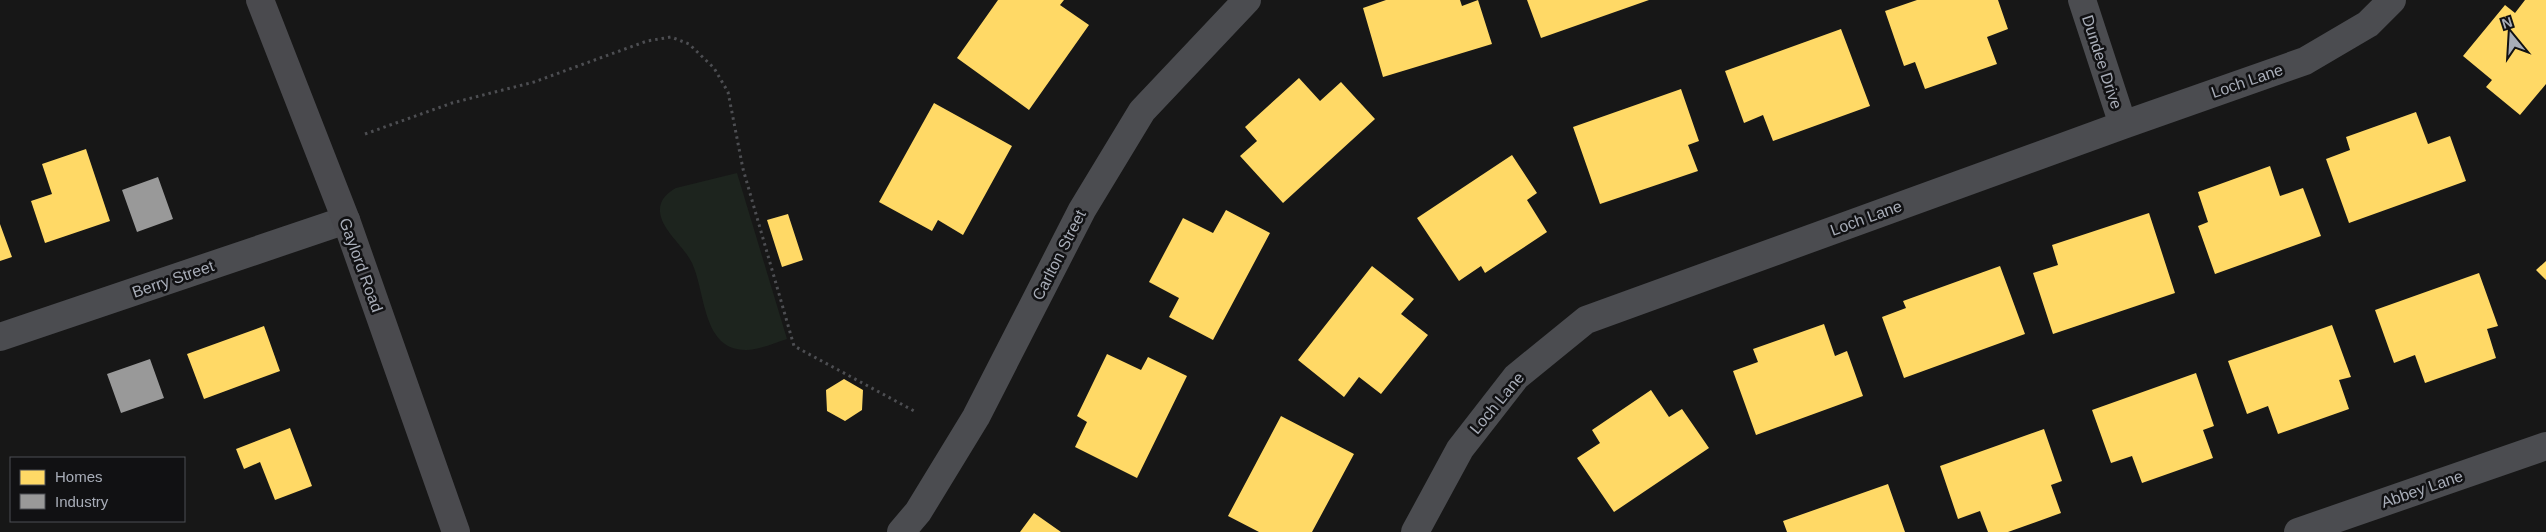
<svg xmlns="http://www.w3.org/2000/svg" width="2546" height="532" viewBox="0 0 2546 532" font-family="Helvetica,sans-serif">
  <rect width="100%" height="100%" fill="#171717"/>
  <!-- green -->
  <path fill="#1d241e" d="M 737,173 L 787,339 C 774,343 759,350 746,350 C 702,350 706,293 692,263 C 684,246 662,231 660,212 C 659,200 667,193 676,188 Z"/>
  <!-- homes -->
  <path fill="#ffd966" d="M 998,0 L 1064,0 L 1060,5 L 1089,25 L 1029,110 L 957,58 Z
    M 1386,0 L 1460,0 L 1462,6 L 1478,0 L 1492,44 L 1383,77 L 1363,8 Z
    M 1527,0 L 1649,0 L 1541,38 Z
    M 1917,0 L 1998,0 L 2008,29 L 1987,37 L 1997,64 L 1925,89 L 1915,62 L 1904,66 L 1885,11 Z
    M 2525,0 L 2546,0 L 2546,84 L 2520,115 L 2486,87 L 2492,80 L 2463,56 L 2505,5 L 2515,13 Z
    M 1841,29 L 1870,106 L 1773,141 L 1763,115 L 1744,123 L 1725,71 Z
    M 1299,78 L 1320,101 L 1341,82 L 1375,119 L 1283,203 L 1240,156 L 1257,141 L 1245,127 Z
    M 1681,89 L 1699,141 L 1688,145 L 1698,171 L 1600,204 L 1573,127 Z
    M 934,103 L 1012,146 L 963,235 L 938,220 L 932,231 L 879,202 Z
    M 2416,112 L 2428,144 L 2450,136 L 2466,181 L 2349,223 L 2326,159 L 2350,150 L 2346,137 Z
    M 86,149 L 110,221 L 45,243 L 31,201 L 52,194 L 42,164 Z
    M 1512,155 L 1537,193 L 1527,200 L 1547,232 L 1485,273 L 1481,266 L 1459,281 L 1417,218 Z
    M 2270,166 L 2280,196 L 2303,188 L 2321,236 L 2215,274 L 2198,226 L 2208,222 L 2198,192 Z
    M 1226,210 L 1270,233 L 1213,340 L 1169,317 L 1179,298 L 1149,282 L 1183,218 L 1213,233 Z
    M 2149,213 L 2175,293 L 2053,334 L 2033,273 L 2058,265 L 2052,245 Z
    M 788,214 L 803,260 L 782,267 L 767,220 Z
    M 0,224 L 12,257 L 0,261 Z
    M 2546,261 L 2546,280 L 2536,270 Z
    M 1372,266 L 1414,299 L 1401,314 L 1428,335 L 1381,394 L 1359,377 L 1344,397 L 1298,360 Z
    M 2000,266 L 2025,334 L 1904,378 L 1882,317 L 1906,308 L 1903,301 Z
    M 2479,273 L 2498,326 L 2487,329 L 2496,358 L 2425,383 L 2415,355 L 2394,363 L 2375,310 Z
    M 1824,324 L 1835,356 L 1847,351 L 1863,396 L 1756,435 L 1733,371 L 1758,362 L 1753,349 Z
    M 2332,325 L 2351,377 L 2339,380 L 2349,409 L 2278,434 L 2268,406 L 2247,414 L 2228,361 Z
    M 264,326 L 280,371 L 204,399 L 187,354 Z
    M 1107,354 L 1141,370 L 1148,357 L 1187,376 L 1137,478 L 1075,447 L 1087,422 L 1077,416 Z
    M 2196,373 L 2214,426 L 2203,430 L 2213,458 L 2142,483 L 2132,456 L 2111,463 L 2092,410 Z
    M 844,379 L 863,390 L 862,410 L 845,421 L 827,411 L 826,390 Z
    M 1651,390 L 1669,417 L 1682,409 L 1709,448 L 1614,512 L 1577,458 L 1600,443 L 1592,430 Z
    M 1281,416 L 1354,454 L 1312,532 L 1259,532 L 1228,516 Z
    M 290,428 L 312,486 L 275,500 L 260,462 L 244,469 L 236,449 Z
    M 2044,429 L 2062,481 L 2051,485 L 2061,513 L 2008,532 L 1988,532 L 1980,511 L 1958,519 L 1940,466 Z
    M 1888,484 L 1905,532 L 1787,532 L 1783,521 Z
    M 1034,513 L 1061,532 L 1020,532 Z"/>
  <!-- industry -->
  <path fill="#999" d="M 158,177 L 173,219 L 137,232 L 122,190 Z
    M 150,359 L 164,398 L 121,413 L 107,374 Z"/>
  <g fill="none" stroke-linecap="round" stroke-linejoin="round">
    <!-- path -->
    <path stroke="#4d4e52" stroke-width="3" stroke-dasharray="2.5 4" stroke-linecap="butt" d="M 365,134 L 452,103 L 534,82 L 647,41 L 671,37 L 689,44 L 714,68 L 728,92 L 743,169 L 794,346 L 916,412"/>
    <!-- street -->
    <path stroke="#4b4c50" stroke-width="28" d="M 2082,0 L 2123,125
      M 0,337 L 346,220
      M 901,532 L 918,512 L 976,417 L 1082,210 L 1142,111 L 1247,0
      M 1415,532 L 1460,449 L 1516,377 L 1586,320 L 2123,125 L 2305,61 L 2368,24 L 2392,0
      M 2298,532 L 2546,446"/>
    <!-- secondary -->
    <path stroke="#4a4a4e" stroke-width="28" d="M 260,0 L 346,220 L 456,532"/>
  </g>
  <g text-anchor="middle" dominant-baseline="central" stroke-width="5" stroke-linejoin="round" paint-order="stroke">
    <!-- street labels -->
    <g font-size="16" fill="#a8adb8" stroke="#111113">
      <text transform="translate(2102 62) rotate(72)">Dundee Drive</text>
      <text transform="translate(2247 81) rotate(-19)">Loch Lane</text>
      <text transform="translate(1866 218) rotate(-20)">Loch Lane</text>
      <text transform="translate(1059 255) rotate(-63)">Carlton Street</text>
      <text transform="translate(361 265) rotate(70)">Gaylord Road</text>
      <text transform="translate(173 279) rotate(-19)">Berry Street</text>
      <text transform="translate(1497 403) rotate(-50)">Loch Lane</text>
      <text transform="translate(2422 489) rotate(-19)">Abbey Lane</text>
    </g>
  </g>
  <!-- legend -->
  <rect x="10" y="457" width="175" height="65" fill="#111113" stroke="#4d4f55"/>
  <rect x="20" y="470" width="25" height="15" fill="#ffd966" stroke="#4d4f55"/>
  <text x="55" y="482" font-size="15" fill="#a8adb8">Homes</text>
  <rect x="20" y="494" width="25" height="15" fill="#999999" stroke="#4d4f55"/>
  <text x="55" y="507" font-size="15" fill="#a8adb8">Industry</text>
  <!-- north arrow -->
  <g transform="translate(2511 35) rotate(342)" stroke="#111113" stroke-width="4" paint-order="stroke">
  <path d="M0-4L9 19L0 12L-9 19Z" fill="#a8adb8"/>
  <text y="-8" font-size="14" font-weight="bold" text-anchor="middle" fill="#a8adb8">N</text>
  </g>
</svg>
